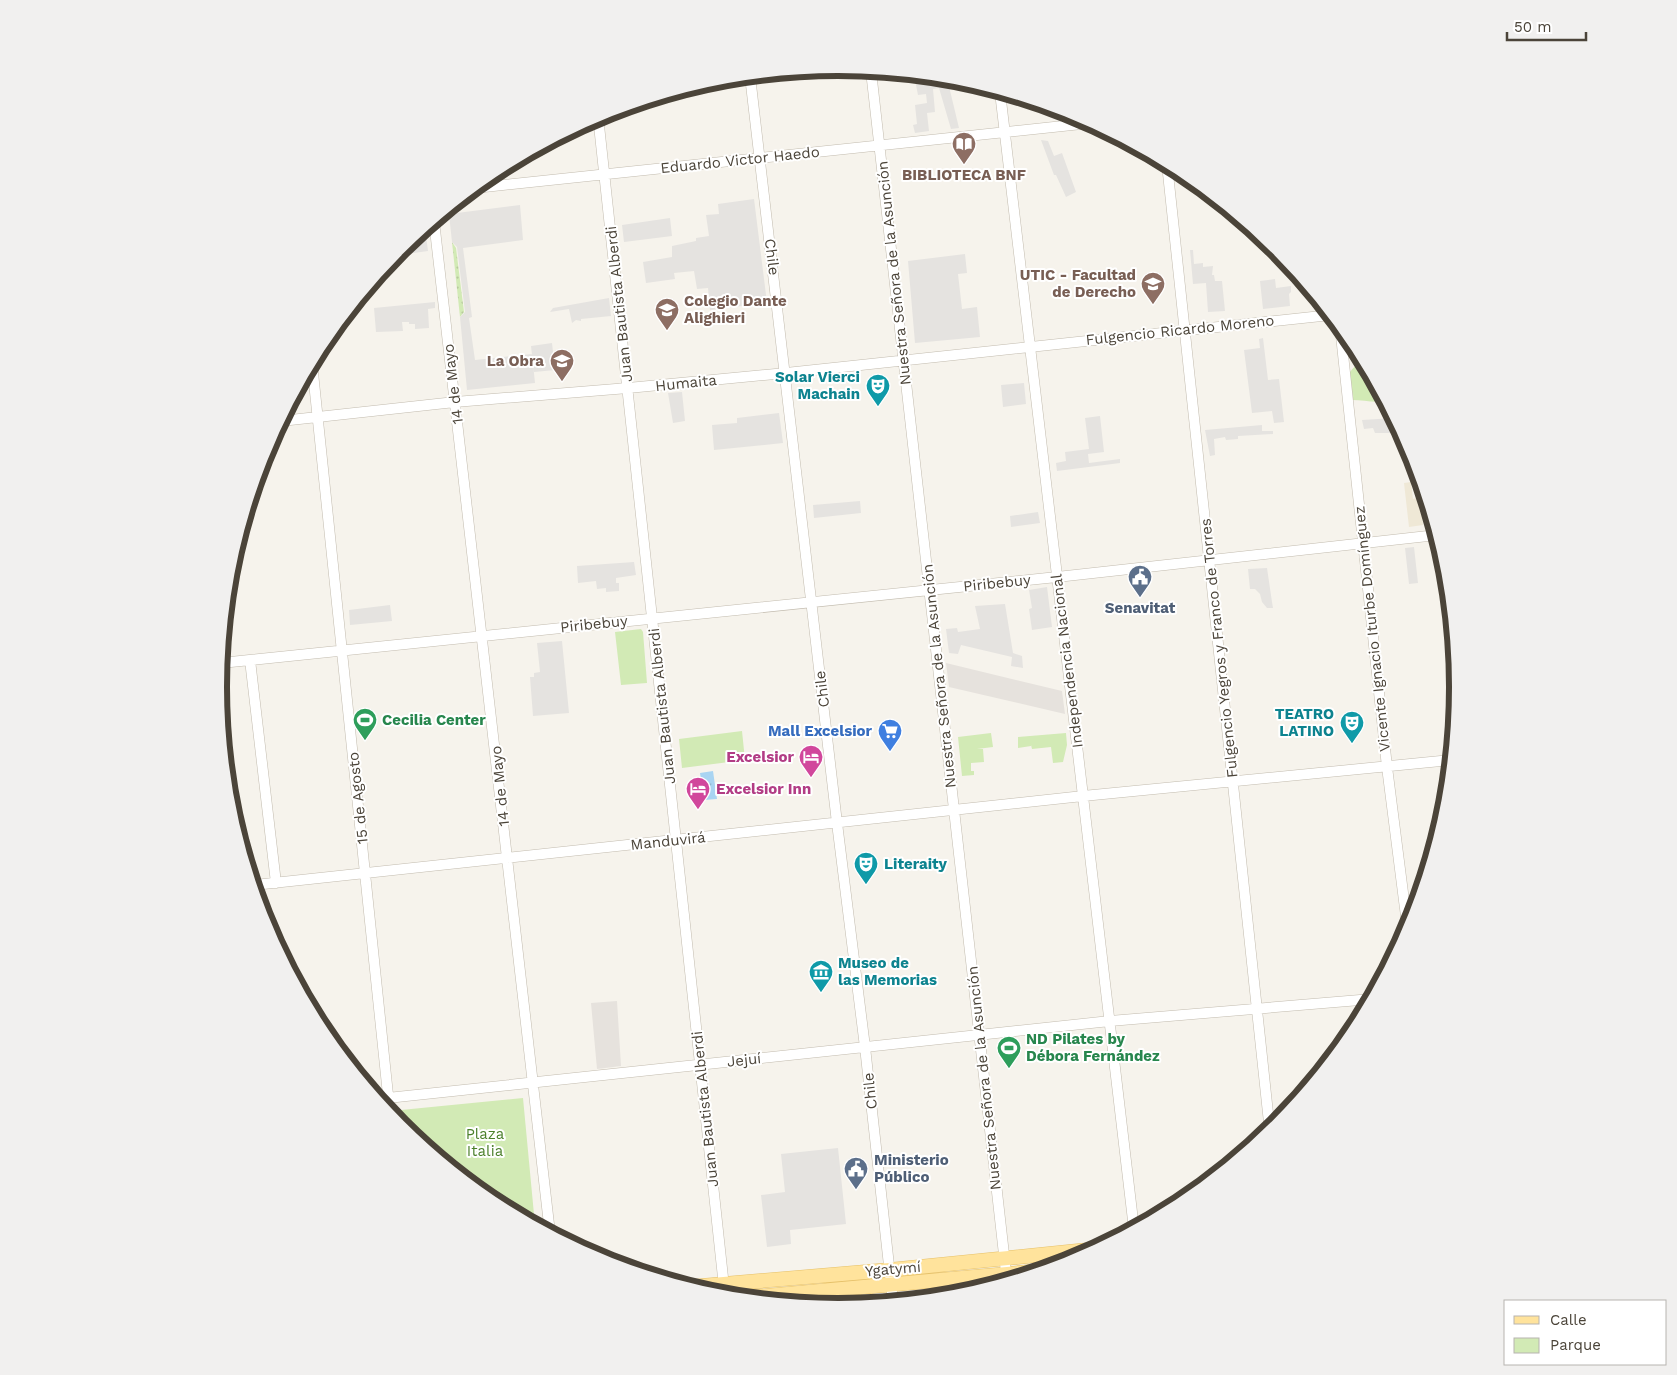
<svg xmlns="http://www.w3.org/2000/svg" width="1677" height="1375" viewBox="0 0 1677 1375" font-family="'Work Sans',sans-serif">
  <defs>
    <pattern id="grass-dots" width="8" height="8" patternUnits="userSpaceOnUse" patternTransform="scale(1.25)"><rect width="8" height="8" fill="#d2eab5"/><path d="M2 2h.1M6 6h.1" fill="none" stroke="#b6ca9c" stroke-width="1.8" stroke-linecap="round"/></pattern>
    <pattern id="water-ripples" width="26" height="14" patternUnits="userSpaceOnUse" patternTransform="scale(1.25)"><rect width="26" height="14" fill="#a9d4f2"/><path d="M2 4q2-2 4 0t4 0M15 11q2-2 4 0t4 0" fill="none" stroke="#8caec5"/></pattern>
  </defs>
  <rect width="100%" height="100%" fill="#f6f3ec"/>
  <!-- industrial -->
  <path fill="#e6e2dd" d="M 946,663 L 1062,691 L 1065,714 L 949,687 Z
    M 617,1001 L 621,1066 L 597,1069 L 591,1003 Z"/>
  <!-- education -->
  <path fill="#efe8d6" d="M 1411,482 L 1413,499 L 1416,498 L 1414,483 L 1419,482 L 1423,525 L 1409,527 L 1404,483 Z"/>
  <!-- grass -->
  <path fill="url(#grass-dots)" d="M 452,242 L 456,248 L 464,312 L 460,317 Z"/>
  <!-- green -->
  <path fill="#d2eab5" d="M 1364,362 L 1385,401 C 1374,403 1363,400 1352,400 L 1347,377 C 1351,370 1355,364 1364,362 Z
    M 641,629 L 643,632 L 647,683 L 621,685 L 615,632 Z
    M 742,731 L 745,760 L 682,768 L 679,739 Z
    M 991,733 L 993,747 L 977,749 L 983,749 L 984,762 L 971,763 L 971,771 L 974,771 L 974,775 L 962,776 L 958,737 Z
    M 1066,733 L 1067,745 L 1063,762 L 1053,763 L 1051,747 L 1032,749 L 1031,745 L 1031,746 L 1018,748 L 1018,737 Z
    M 523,1098 L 535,1225 L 494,1203 L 403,1128 L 401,1110 Z"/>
  <!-- parking -->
  <path fill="#e5e3e0" d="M 914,75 L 947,78 L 959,128 L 951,129 L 939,88 L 933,89 L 935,112 L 927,113 L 929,131 L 915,133 L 913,125 L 917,124 L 915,105 L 927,103 L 926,94 L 918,95 Z
    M 1041,140 L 1048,141 L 1054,156 L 1062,153 L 1076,192 L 1066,197 L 1056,175 L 1054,175 Z
    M 754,199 L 767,303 L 710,310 L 708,288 L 697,289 L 694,271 L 674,273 L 675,279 L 646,283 L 643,262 L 672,257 L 672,246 L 696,241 L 696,238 L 709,236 L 706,215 L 719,214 L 718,204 Z
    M 520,205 L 523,240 L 463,248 L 472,317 L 469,318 L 475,360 L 532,354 L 535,383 L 467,390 L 460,317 L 465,312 L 457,247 L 452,242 L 449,214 Z
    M 670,218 L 672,236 L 624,242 L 622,225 Z
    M 425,228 L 428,251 L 399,255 L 399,251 L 400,249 Z
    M 1190,250 L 1193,250 L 1194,264 L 1203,263 L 1203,267 L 1213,266 L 1212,275 L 1214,275 L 1215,281 L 1222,281 L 1225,311 L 1208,312 L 1206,283 L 1193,284 Z
    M 965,254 L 967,273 L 958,274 L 962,309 L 977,307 L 980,337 L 915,343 L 908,261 Z
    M 1275,279 L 1276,288 L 1291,286 L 1291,292 L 1289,294 L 1290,306 L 1263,309 L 1260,281 Z
    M 609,298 L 611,316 L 581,319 L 581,321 L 576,320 L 572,323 L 569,309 L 550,312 L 553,308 Z
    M 435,302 L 435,308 L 428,309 L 429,328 L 415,329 L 415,324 L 409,324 L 409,322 L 402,322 L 403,331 L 376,332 L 374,308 Z
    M 1263,338 L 1268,380 L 1279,379 L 1284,422 L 1274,423 L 1272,411 L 1252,413 L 1244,350 L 1260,348 L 1259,339 Z
    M 552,343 L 555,370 L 534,372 L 531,346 Z
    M 1024,383 L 1026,404 L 1003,407 L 1001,385 Z
    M 682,392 L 685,421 L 673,423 L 668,393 Z
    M 779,413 L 783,443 L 714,450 L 712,425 L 737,423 L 737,418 Z
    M 1100,416 L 1104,452 L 1088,454 L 1089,463 L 1120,459 L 1120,463 L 1057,471 L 1056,463 L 1066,461 L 1065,452 L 1089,449 L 1085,418 Z
    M 1394,418 L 1402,433 L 1375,433 L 1373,428 L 1364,429 L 1362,420 Z
    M 1262,425 L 1262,431 L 1273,431 L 1273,434 L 1238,436 L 1238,439 L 1226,440 L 1225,437 L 1214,439 L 1215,455 L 1210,456 L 1205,430 Z
    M 860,501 L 861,513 L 814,518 L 813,505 Z
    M 1038,512 L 1040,523 L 1011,527 L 1010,516 Z
    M 1414,547 L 1418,583 L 1409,584 L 1405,548 Z
    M 634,562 L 636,575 L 616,578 L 616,583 L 619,583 L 619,591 L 606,592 L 606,588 L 597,589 L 596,581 L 578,583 L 577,566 Z
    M 1267,568 L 1272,602 L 1273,608 L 1267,608 L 1262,602 L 1260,594 L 1255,589 L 1250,589 L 1248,569 Z
    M 1047,587 L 1052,627 L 1032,630 L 1029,609 L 1032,608 L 1029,590 Z
    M 1005,604 L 1013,653 L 1022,656 L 1023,668 L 1011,666 L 1012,657 L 961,645 L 958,654 L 949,653 L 946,629 L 957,628 L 958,632 L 980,629 L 975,606 Z
    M 390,605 L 392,621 L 350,625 L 349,610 Z
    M 562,641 L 569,713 L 533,716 L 530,677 L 534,677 L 534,673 L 540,672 L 537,643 Z
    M 838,1148 L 846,1224 L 790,1230 L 791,1244 L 767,1247 L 761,1195 L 785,1192 L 781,1154 Z"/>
  <!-- water -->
  <path fill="url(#water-ripples)" d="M 713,771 L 717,799 L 704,800 L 700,773 Z"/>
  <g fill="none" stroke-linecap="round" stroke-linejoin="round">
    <defs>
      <path id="minor" d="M 871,71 L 1007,1281
        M 750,76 L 837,823 L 865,1047 L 893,1302
        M 1000,92 L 1134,1229
        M 598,116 L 725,1296
        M 1167,164 L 1270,1132
        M 475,188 L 1091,123
        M 434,221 L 550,1233
        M 1340,326 L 1387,767 L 1408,932
        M 312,363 L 390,1114
        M 281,421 L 455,402 L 628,388 L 786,373 L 1331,315
        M 250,660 L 276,883
        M 221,663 L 1057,577 L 1437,535
        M 254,885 L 1083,796 L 1451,760
        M 378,1099 L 1110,1021 L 1372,999"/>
      <path id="major" d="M 689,1287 L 889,1270 L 1097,1249
        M 742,1298 L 1039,1271"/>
    </defs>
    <!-- minor casing -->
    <use href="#minor" stroke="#c2bbae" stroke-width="11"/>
    <!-- major casing -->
    <use href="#major" stroke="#e6c16a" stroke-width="15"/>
    <!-- minor -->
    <use href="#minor" stroke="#fff" stroke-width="10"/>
    <!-- major -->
    <use href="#major" stroke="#ffe39c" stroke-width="14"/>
  </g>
  <!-- icons -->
  <defs>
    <symbol id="library-pin" viewBox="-11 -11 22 30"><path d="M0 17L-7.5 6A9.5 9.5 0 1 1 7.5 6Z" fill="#8d6e63" stroke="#fff"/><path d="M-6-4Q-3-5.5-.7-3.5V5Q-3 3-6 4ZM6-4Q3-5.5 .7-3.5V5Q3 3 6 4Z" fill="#fff"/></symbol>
    <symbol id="university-pin" viewBox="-11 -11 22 30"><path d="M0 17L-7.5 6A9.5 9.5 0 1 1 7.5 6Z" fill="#8d6e63" stroke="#fff"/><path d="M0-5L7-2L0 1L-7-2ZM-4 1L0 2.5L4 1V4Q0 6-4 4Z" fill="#fff"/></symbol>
    <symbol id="school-pin" viewBox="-11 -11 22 30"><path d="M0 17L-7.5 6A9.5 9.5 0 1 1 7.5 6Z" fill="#8d6e63" stroke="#fff"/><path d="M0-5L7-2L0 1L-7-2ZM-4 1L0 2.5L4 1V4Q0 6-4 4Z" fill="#fff"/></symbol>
    <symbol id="theatre-pin" viewBox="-11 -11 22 30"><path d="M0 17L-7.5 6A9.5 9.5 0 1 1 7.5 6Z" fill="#0f9aa8" stroke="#fff"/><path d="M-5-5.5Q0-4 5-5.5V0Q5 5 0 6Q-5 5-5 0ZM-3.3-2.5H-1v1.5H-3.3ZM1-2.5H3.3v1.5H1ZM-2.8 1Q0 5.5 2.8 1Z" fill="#fff"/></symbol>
    <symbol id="civic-pin" viewBox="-11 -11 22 30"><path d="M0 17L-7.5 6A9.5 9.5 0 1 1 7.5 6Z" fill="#5c6f8a" stroke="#fff"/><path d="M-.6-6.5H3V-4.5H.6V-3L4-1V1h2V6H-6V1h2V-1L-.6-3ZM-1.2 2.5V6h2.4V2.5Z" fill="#fff"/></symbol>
    <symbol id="stadium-pin" viewBox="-11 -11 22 30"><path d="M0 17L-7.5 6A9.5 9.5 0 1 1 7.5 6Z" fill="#2e9e5b" stroke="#fff"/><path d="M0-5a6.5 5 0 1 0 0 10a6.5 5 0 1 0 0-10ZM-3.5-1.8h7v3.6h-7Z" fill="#fff"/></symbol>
    <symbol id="supermarket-pin" viewBox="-11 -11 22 30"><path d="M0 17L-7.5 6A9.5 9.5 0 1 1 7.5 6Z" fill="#3f7fe0" stroke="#fff"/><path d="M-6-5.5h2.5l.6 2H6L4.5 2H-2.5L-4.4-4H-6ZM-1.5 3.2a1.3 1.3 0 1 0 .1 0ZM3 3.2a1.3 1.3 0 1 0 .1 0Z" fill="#fff"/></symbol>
    <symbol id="hotel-pin" viewBox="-11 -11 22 30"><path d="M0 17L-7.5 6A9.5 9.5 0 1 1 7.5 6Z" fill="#d1479c" stroke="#fff"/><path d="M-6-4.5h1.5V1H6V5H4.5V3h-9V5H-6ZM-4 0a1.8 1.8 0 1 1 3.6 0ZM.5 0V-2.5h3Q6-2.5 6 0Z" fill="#fff"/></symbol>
    <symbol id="museum-pin" viewBox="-11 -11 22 30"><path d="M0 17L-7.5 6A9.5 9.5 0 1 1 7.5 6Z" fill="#0f9aa8" stroke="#fff"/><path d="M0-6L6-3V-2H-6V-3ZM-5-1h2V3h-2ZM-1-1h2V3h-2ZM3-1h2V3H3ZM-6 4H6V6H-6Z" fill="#fff"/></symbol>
  </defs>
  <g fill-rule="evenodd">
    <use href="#library-pin" x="950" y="130" width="28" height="38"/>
    <use href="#university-pin" x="1139" y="270" width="28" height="38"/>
    <use href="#school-pin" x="653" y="296" width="28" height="38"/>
    <use href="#school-pin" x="548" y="347" width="28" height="38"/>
    <use href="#theatre-pin" x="864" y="372" width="28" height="38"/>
    <use href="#civic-pin" x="1126" y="563" width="28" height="38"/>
    <use href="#stadium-pin" x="351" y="706" width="28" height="38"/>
    <use href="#theatre-pin" x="1338" y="709" width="28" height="38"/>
    <use href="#supermarket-pin" x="876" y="717" width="28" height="38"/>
    <use href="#hotel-pin" x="797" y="743" width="28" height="38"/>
    <use href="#hotel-pin" x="684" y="775" width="28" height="38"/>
    <use href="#theatre-pin" x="852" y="850" width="28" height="38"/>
    <use href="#museum-pin" x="807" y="958" width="28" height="38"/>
    <use href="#stadium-pin" x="995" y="1034" width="28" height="38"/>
    <use href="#civic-pin" x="842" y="1155" width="28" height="38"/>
  </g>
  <g text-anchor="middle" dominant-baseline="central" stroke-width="4" stroke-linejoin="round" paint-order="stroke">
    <!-- street labels -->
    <g font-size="15" fill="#4b4439" stroke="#fff">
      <text transform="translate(740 160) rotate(-6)">Eduardo Victor Haedo</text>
      <text transform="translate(772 257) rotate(83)">Chile</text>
      <text transform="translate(894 273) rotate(-96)">Nuestra Señora de la Asunción</text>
      <text transform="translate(619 304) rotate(-96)">Juan Bautista Alberdi</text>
      <text transform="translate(1180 330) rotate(-6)">Fulgencio Ricardo Moreno</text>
      <text transform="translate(686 383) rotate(-6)">Humaita</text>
      <text transform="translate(453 384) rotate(-97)">14 de Mayo</text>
      <text transform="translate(997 583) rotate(-6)">Piribebuy</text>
      <text transform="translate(594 624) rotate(-6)">Piribebuy</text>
      <text transform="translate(1372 629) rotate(-96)">Vicente Ignacio Iturbe Domínguez</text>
      <text transform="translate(1219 648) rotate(-96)">Fulgencio Yegros y Franco de Torres</text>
      <text transform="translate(1067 661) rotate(-97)">Independencia Nacional</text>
      <text transform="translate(939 676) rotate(-96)">Nuestra Señora de la Asunción</text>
      <text transform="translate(822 689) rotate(-97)">Chile</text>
      <text transform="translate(662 706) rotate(-96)">Juan Bautista Alberdi</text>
      <text transform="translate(500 786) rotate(-96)">14 de Mayo</text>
      <text transform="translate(358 798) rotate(-96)">15 de Agosto</text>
      <text transform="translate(668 841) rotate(-6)">Manduvirá</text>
      <text transform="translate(744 1060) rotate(-6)">Jejuí</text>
      <text transform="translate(984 1078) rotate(-96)">Nuestra Señora de la Asunción</text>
      <text transform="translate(870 1091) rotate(-96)">Chile</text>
      <text transform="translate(705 1109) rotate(-96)">Juan Bautista Alberdi</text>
      <text transform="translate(893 1269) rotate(-5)">Ygatymí</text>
    </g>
    <!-- education labels -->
    <g font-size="15" font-weight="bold" fill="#785e54" stroke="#fff" text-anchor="end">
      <text x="964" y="175" text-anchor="middle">BIBLIOTECA BNF</text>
      <text x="1136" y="275">UTIC - Facultad<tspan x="1136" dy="17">de Derecho</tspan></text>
      <text x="684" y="301" text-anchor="start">Colegio Dante<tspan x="684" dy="17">Alighieri</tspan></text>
      <text x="544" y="361">La Obra</text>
    </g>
    <!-- culture labels -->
    <g font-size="15" font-weight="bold" fill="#0d838f" stroke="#fff" text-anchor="end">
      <text x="860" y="377">Solar Vierci<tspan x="860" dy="17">Machain</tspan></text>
      <text x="1334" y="714">TEATRO<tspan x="1334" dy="17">LATINO</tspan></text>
      <text x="884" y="864" text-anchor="start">Literaity</text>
      <text x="838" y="963" text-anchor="start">Museo de<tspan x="838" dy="17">las Memorias</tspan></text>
    </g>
    <!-- service labels -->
    <g font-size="15" font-weight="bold" fill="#4e5e75" stroke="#fff">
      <text x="1140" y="608">Senavitat</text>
      <text x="874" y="1160" text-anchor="start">Ministerio<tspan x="874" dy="17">Público</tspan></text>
    </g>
    <!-- leisure labels -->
    <g font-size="15" font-weight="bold" fill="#27864d" stroke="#fff" text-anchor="start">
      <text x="382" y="720">Cecilia Center</text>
      <text x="1026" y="1039">ND Pilates by<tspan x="1026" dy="17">Débora Fernández</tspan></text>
    </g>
    <!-- shop labels -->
    <g font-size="15" font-weight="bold" fill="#366cbe" stroke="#fff" text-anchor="end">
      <text x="872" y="731">Mall Excelsior</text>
    </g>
    <!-- hotel labels -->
    <g font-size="15" font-weight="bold" fill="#b23c85" stroke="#fff" text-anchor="end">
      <text x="794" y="757">Excelsior</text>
      <text x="716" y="789" text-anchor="start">Excelsior Inn</text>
    </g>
    <!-- park labels -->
    <g font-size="15" fill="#4a7f2a" stroke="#fff">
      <text x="485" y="1134">Plaza<tspan x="485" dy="17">Italia</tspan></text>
    </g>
  </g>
  <!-- crop -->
  <path d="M0 0H1677V1375H0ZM227 687a611 611 0 1 1 1222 0a611 611 0 1 1-1222 0Z" fill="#f1f0ef" fill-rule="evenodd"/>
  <path fill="none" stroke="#4b4439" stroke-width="6" d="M227 687a611 611 0 1 1 1222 0a611 611 0 1 1-1222 0Z"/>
  <!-- legend -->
  <rect x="1504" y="1300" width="162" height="65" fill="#ffffff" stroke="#b7b4b0"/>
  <rect x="1514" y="1316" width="25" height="8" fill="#ffe39c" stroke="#b7b4b0"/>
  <text x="1550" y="1325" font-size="15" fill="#4b4439">Calle</text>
  <rect x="1514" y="1338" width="25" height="15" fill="#d2eab5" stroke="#b7b4b0"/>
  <text x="1550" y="1350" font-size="15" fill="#4b4439">Parque</text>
  <!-- scale -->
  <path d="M1507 32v8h79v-8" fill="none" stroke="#4b4439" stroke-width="2.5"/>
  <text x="1514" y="32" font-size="15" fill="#4b4439" stroke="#ffffff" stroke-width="4" paint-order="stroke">50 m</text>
</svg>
